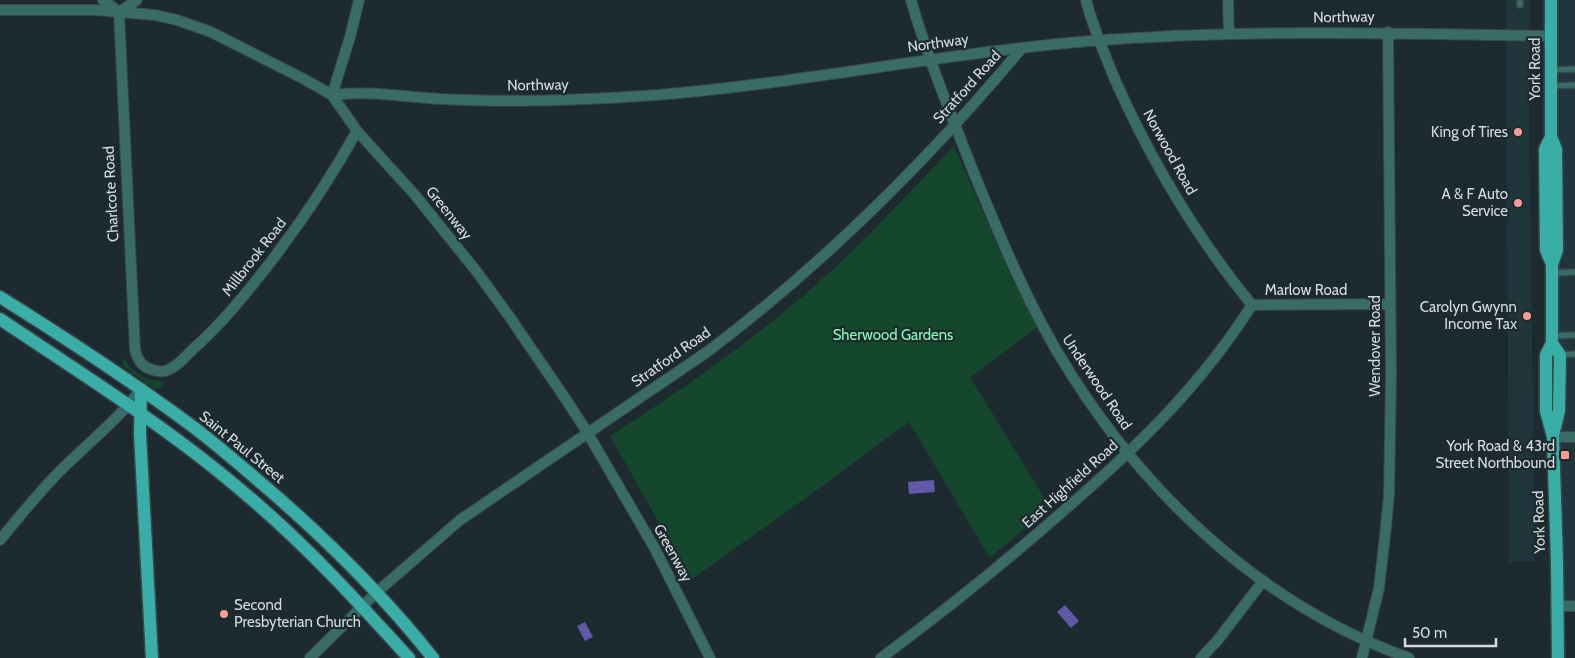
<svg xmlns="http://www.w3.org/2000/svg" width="1575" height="658" viewBox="0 0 1575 658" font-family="Cabin,sans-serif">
  <rect width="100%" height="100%" fill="#1d2a2f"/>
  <!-- built -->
  <path fill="#20353c" d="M 1506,0 L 1530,0 L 1529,113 L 1535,561 L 1509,562 Z
    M 1551,0 L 1575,0 L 1575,606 L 1557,606 L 1553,437 Z"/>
  <!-- green -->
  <path fill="#15472c" d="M 954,146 L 1011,276 L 1037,327 L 970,377 L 1050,507 L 990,558 L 909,422 L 810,495 L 691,580 L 610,436 C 677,393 742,348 803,296 C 857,250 905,197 954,146 Z
    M 124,358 C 126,360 128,364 131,368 C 140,377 150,381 162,381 L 164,383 L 162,387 L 155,389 L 122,365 Z"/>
  <!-- water -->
  <path fill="#6159a7" d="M 934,480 L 935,492 L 909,494 L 908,482 Z
    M 1065,605 L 1079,621 L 1071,628 L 1057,612 Z
    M 585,622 L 593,637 L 585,641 L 577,626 Z"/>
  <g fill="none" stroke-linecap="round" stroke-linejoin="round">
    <defs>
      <path id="service" d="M 1520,0 L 1520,5
        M 1551,70 L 1575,69
        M 1551,86 L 1575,85
        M 1553,273 L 1575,272
        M 1553,336 L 1575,335
        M 1559,355 L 1575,354"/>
      <path id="minor" d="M 103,0 L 119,12 L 137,0
        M 911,0 C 927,57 950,111 971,166 C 997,229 1023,294 1058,353 C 1139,489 1258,604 1409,658
        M 1086,0 C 1093,28 1105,55 1116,82 C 1151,160 1197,238 1252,305
        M 1228,0 L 1229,34
        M 0,10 L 95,10 L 155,15 L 177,20 L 211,32 L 302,78 L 332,95 L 357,131 L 415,195 L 477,272 L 509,316 L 565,398 L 587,432 L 654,547 L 710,658
        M 119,12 L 135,349 C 137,359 141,366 150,369 C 155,371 160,372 165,371 C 176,368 185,357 192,350 C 223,323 248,291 273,259 C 304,218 332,176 357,131
        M 332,95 C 371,90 403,97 442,99 C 513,103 586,100 657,95 C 802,83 945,53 1090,41 C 1243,29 1397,33 1551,36
        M 332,95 L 350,37 L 359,0
        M 1252,305 L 1390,304
        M 1553,437 L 1575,437
        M 0,540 C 19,517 39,492 60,471 C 88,443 118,420 141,389
        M 1557,606 L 1575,606
        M 310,658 L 377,592 L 460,520 L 707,352 C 824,264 928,160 1022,48
        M 881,658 C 943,612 1003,564 1061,513 C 1135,449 1199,388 1252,305
        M 1201,658 L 1217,641 L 1263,581
        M 1362,658 L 1379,588 L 1385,536 L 1389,495 L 1391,374 L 1388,32"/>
      <path id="primary" d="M 1551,0 L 1551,137 L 1556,149 L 1557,250 L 1552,264 L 1552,343 L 1546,355 L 1546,411 L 1553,437 L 1557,561 L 1558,658
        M 1551,137 L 1545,149 L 1546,250 L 1552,264
        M 0,297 C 64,337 127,378 188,423 C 211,440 232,458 253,476 C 318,531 380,591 433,658
        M 0,319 C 85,376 172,430 249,497 C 307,546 358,602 409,658
        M 1552,343 L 1560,355 L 1559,411 L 1553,435
        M 141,389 L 140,434 L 152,658"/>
    </defs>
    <!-- service casing -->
    <use href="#service" stroke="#3a464b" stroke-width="8"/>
    <!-- minor casing -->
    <use href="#minor" stroke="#3a464b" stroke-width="12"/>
    <!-- primary casing -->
    <use href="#primary" stroke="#3a464b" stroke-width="15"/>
    <!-- service -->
    <use href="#service" stroke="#396b67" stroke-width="5"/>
    <!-- minor -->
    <use href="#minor" stroke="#396b67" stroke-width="10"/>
    <!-- primary -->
    <use href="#primary" stroke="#39aea6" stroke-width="12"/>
  </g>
  <!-- markers -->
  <g fill="#f59c96" stroke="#1d2a2f" stroke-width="2">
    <circle cx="1518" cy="132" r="5"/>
    <circle cx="1518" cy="203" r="5"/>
    <circle cx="1527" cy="316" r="5"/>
    <rect x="1560" y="450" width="10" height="10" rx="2.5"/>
    <circle cx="224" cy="614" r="5"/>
  </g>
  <g text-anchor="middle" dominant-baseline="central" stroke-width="4.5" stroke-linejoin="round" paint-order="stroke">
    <!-- street labels -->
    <g font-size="15" fill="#d2dbde" stroke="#1d2a2f">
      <text transform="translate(1344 17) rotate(-1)">Northway</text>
      <text transform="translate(938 43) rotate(-8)">Northway</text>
      <text transform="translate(1535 69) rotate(-90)">York Road</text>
      <text transform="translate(538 85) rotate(-1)">Northway</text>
      <text transform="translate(967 87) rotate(-48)">Stratford Road</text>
      <text transform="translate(1170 152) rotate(61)">Norwood Road</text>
      <text transform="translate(111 194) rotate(-93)">Charlcote Road</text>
      <text transform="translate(449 213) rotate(51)">Greenway</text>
      <text transform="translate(254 257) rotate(-52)">Millbrook Road</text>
      <text x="1306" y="290">Marlow Road</text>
      <text transform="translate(1375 346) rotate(-90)">Wendover Road</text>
      <text transform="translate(671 357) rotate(-35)">Stratford Road</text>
      <text transform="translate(1097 382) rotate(56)">Underwood Road</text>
      <text transform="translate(242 447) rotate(39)">Saint Paul Street</text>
      <text transform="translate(1070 484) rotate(-42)">East Highfield Road</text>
      <text transform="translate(1539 522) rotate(-92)">York Road</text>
      <text transform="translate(673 553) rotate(61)">Greenway</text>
    </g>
    <!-- poi labels -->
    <g font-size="15" fill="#d2dbde" stroke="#1d2a2f" text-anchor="end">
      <text x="1508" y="132">King of Tires</text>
      <text x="1508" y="194">A &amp; F Auto<tspan x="1508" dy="17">Service</tspan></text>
      <text x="1517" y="307">Carolyn Gwynn<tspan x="1517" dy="17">Income Tax</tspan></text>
      <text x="1555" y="446">York Road &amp; 43rd<tspan x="1555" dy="17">Street Northbound</tspan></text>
      <text x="234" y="605" text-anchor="start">Second<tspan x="234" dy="17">Presbyterian Church</tspan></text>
    </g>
    <!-- park labels -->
    <g font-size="15" fill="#81feb6" stroke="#1d2a2f">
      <text x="893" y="335">Sherwood Gardens</text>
    </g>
  </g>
  <!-- scale -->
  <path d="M1405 638v8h91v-8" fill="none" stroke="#d2dbde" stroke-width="2.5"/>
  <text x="1412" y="638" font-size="15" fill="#d2dbde" stroke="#1d2a2f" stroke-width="4" paint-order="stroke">50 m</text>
</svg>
